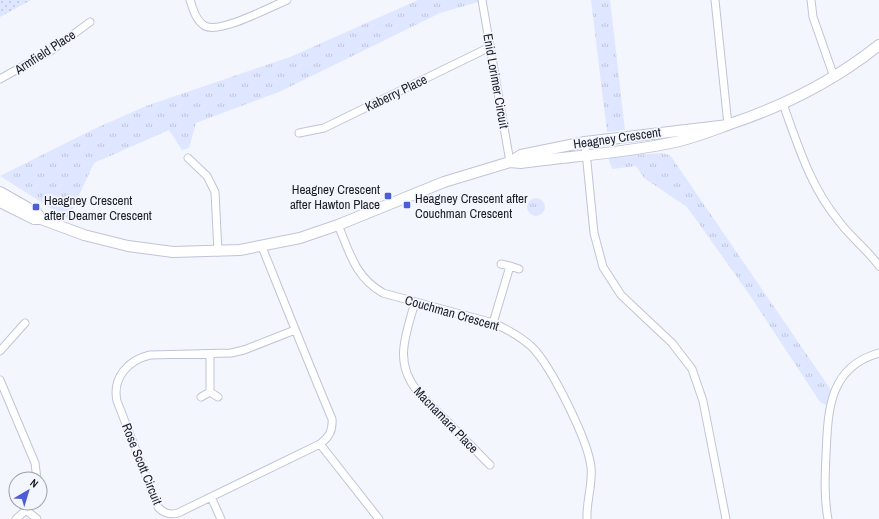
<svg xmlns="http://www.w3.org/2000/svg" width="879" height="519" viewBox="0 0 879 519" font-family="'Archivo Narrow',sans-serif">
  <defs>
    <pattern id="grass-dots" width="8" height="8" patternUnits="userSpaceOnUse"><rect width="8" height="8" fill="#dfe6ff"/><path d="M2 2h.1M6 6h.1" fill="none" stroke="#bfc5da" stroke-width="1.8" stroke-linecap="round"/></pattern>
    <pattern id="park-tufts" width="24" height="20" patternUnits="userSpaceOnUse"><rect width="24" height="20" fill="#dfe6ff"/><path d="M3 7l-1-3M5 7V3M7 7l1-3M15 17l-1-3M17 17v-4M19 17l1-3" fill="none" stroke="#bfc5da"/></pattern>
  </defs>
  <rect width="100%" height="100%" fill="#f4f6fe"/>
  <!-- grass -->
  <path fill="url(#grass-dots)" d="M 0,0 L 31,0 L 0,17 Z"/>
  <!-- park -->
  <path fill="url(#park-tufts)" d="M 418,0 L 478,0 L 478,2 L 440,13 L 279,92 L 196,123 L 189,148 L 182,150 L 169,130 L 94,163 L 68,219 L 0,176 L 94,129 L 146,106 L 290,57 Z
    M 591,0 L 610,0 L 625,130 L 607,132 Z
    M 661,153 L 670,155 L 831,390 L 826,405 L 820,402 L 749,294 L 687,207 L 644,178 L 636,166 L 612,169 L 608,157 Z
    M527 207a9 9 0 1 1 18 0a9 9 0 1 1-18 0Z"/>
  <g fill="none" stroke-linecap="round" stroke-linejoin="round">
    <defs>
      <path id="street" d="M 190,0 C 193,9 196,21 205,26 C 220,34 270,7 287,0
        M 482,0 L 510,162
        M 715,0 L 728,125
        M 811,0 L 813,17 L 834,77
        M 0,79 L 52,50 L 90,22
        M 783,104 C 798,145 810,186 838,220 C 850,237 867,249 879,266
        M 299,133 L 324,128 L 490,47
        M 585,142 L 594,233 L 603,267 L 621,295 L 672,343 L 692,369 L 703,401 L 726,519
        M 188,158 L 207,176 L 215,192 L 218,252
        M 338,225 C 350,253 355,277 383,293 L 493,323 C 507,329 520,336 532,347 C 551,366 588,440 591,467 C 593,484 586,502 587,519
        M 262,247 C 285,304 308,362 332,419 C 333,431 329,437 320,444 L 178,513 C 170,515 164,514 158,507 L 117,401 C 112,378 128,360 150,355 L 231,353 L 244,350 L 295,330
        M 501,264 L 510,266
        M 415,302 C 406,335 393,362 418,392 L 490,465
        M 493,323 L 510,266 L 519,269
        M 0,351 L 25,323
        M 210,354 L 210,392 L 218,397
        M 0,380 L 35,463 L 37,479
        M 201,397 L 210,392
        M 320,444 L 379,519
        M 211,497 L 221,519
        M 26,510 L 37,519
        M 16,519 L 26,510 L 30,503
        M 828,519 C 824,498 825,477 826,455 C 828,412 828,367 879,353"/>
      <path id="secondary" d="M 510,162 L 521,163 C 572,156 625,153 675,142 C 694,138 711,131 730,124 C 784,106 834,81 879,45
        M 0,192 L 37,213 L 41,219
        M 0,202 L 34,219 L 41,219 L 84,235 L 128,246 L 173,252 L 240,250 L 300,238 L 338,225 L 444,182 L 510,162 L 521,155 L 585,142 L 728,125"/>
    </defs>
    <!-- street casing -->
    <use href="#street" stroke="#bfc4d7" stroke-width="9"/>
    <!-- secondary casing -->
    <use href="#secondary" stroke="#bfc4d7" stroke-width="12"/>
    <!-- street -->
    <use href="#street" stroke="#fff" stroke-width="7"/>
    <!-- secondary -->
    <use href="#secondary" stroke="#fff" stroke-width="10"/>
  </g>
  <!-- markers -->
  <g fill="#4d5dd3" stroke="#f4f6fe" stroke-width="1.5">
    <rect x="384" y="192" width="8" height="8" rx="2"/>
    <rect x="403" y="201" width="8" height="8" rx="2"/>
    <rect x="32" y="203" width="8" height="8" rx="2"/>
  </g>
  <g text-anchor="middle" dominant-baseline="central" stroke-width="3.5" stroke-linejoin="round" paint-order="stroke">
    <!-- street labels -->
    <g font-size="13" fill="#1b1d24" stroke="#f4f6fe">
      <text transform="translate(45 52) rotate(-33)">Armfield Place</text>
      <text transform="translate(496 81) rotate(80)">Enid Lorimer Circuit</text>
      <text transform="translate(396 93) rotate(-26)">Kaberry Place</text>
      <text transform="translate(617 138) rotate(-8)">Heagney Crescent</text>
      <text transform="translate(452 313) rotate(16)">Couchman Crescent</text>
      <text transform="translate(446 420) rotate(46)">Macnamara Place</text>
      <text transform="translate(142 464) rotate(68)">Rose Scott Circuit</text>
    </g>
    <!-- poi labels -->
    <g font-size="13" fill="#1b1d24" stroke="#f4f6fe" text-anchor="start">
      <text x="380" y="189" text-anchor="end">Heagney Crescent<tspan x="380" dy="15">after Hawton Place</tspan></text>
      <text x="415" y="198">Heagney Crescent after<tspan x="415" dy="15">Couchman Crescent</tspan></text>
      <text x="44" y="200">Heagney Crescent<tspan x="44" dy="15">after Deamer Crescent</tspan></text>
    </g>
  </g>
  <!-- north arrow -->
  <g transform="translate(28 491) rotate(38)"><circle r="19" fill="#f4f6fe" stroke="#9d9fa7"/>
  <path d="M0-3L7 15L0 10L-7 15Z" fill="#4d5dd3"/>
  <text y="-6" font-size="11" font-weight="bold" text-anchor="middle" fill="#1b1d24">N</text>
  </g>
</svg>
